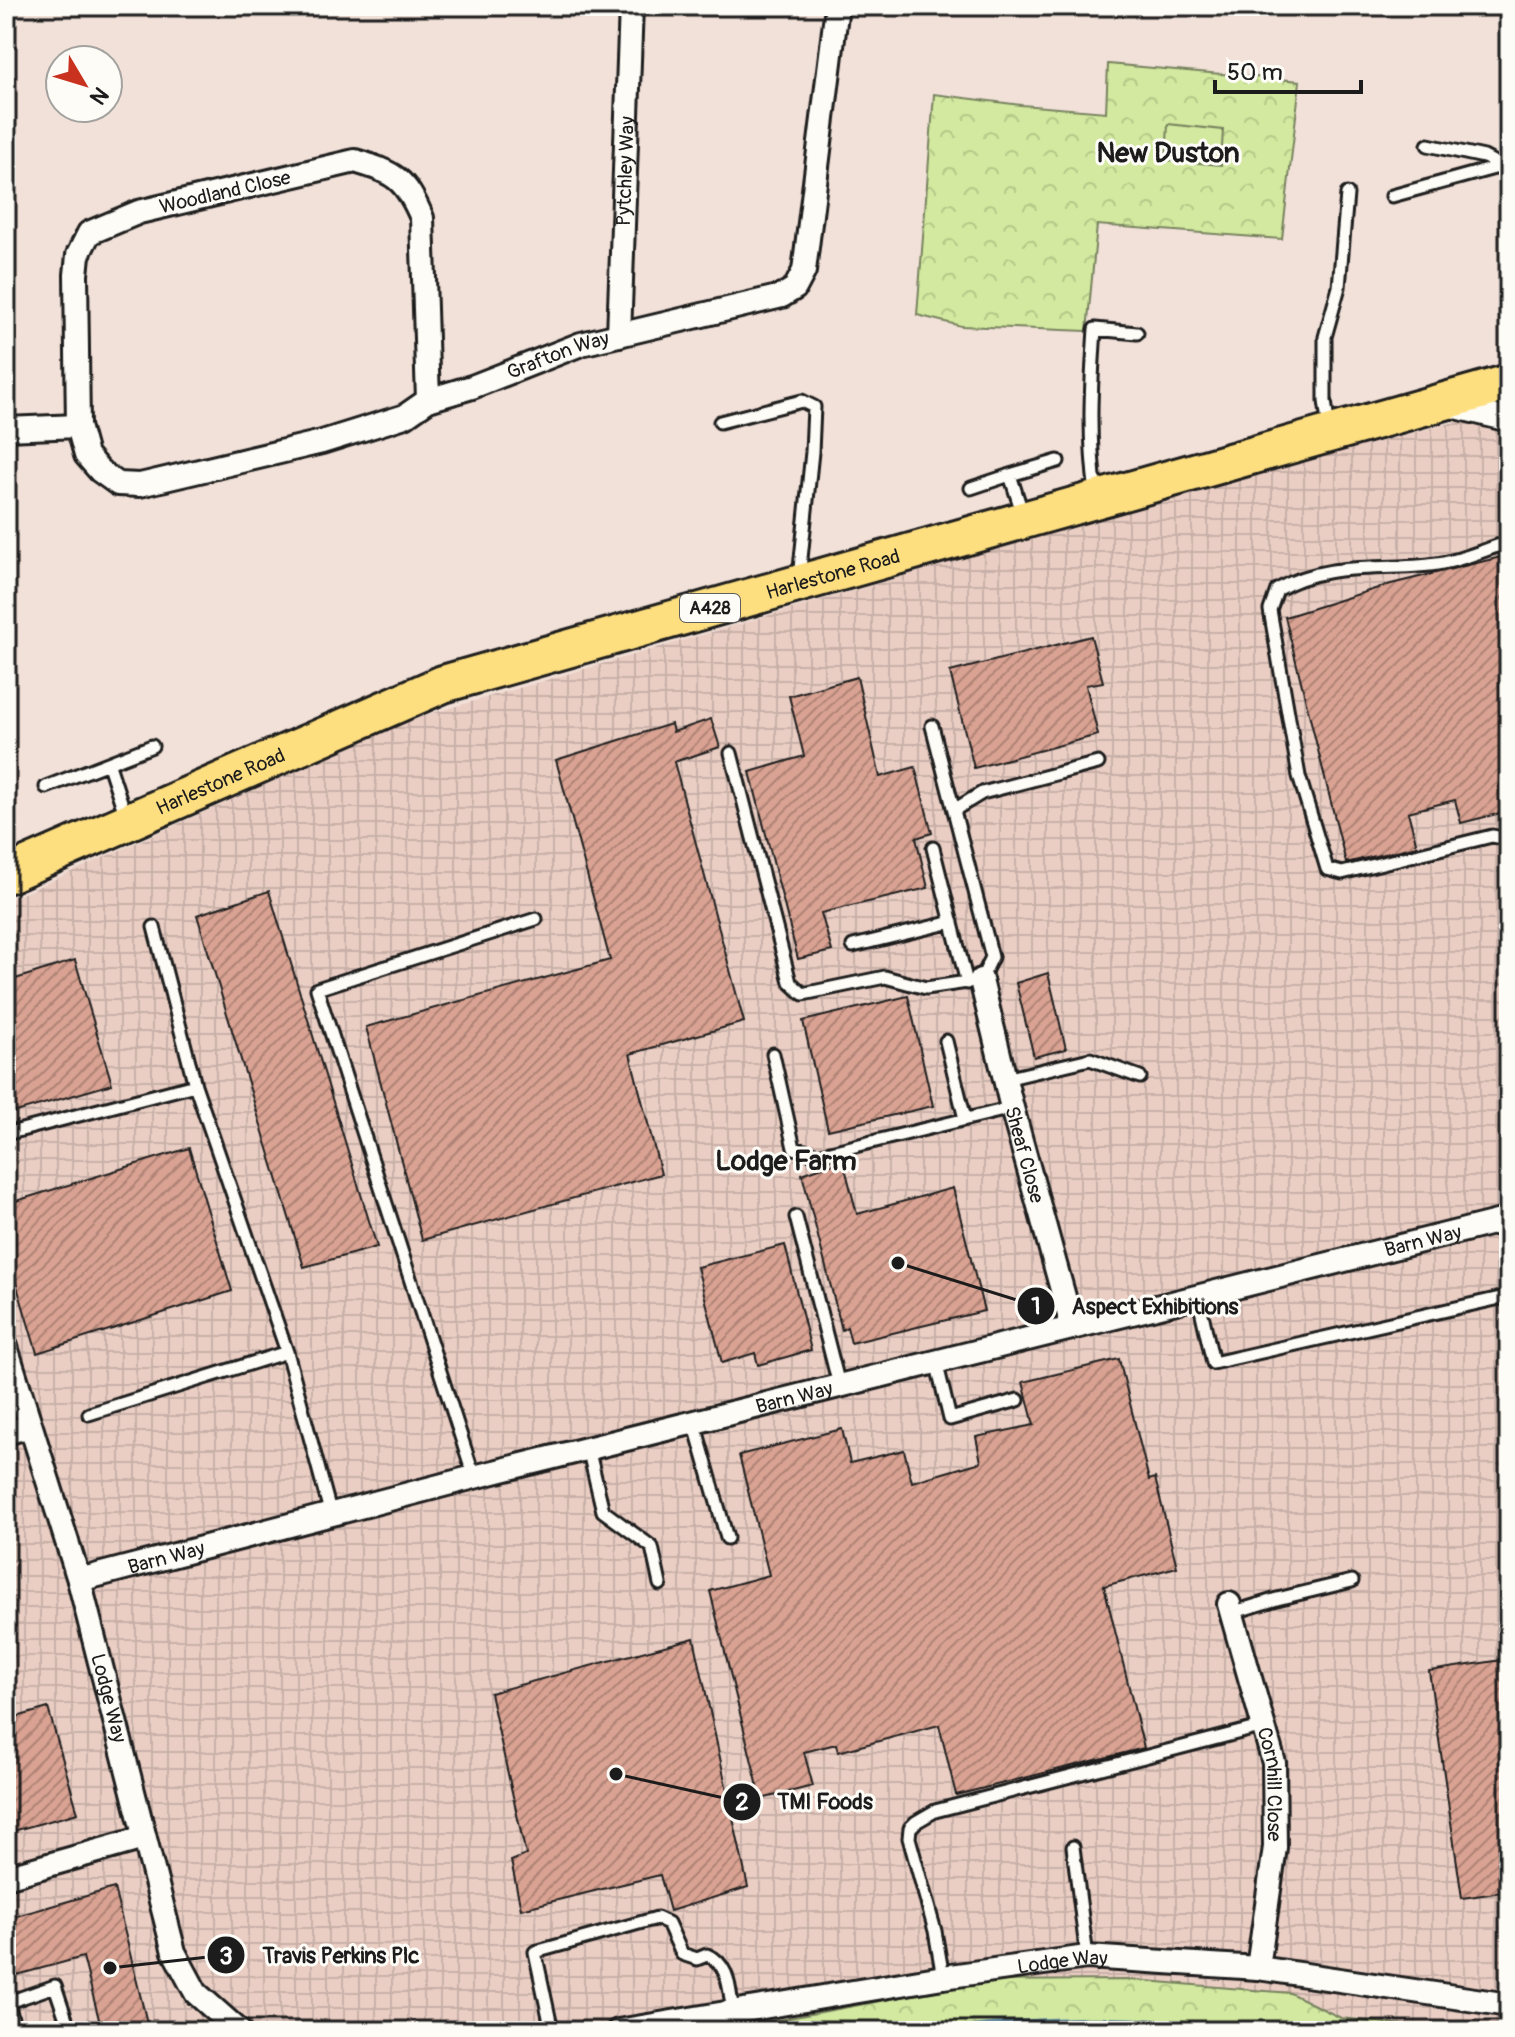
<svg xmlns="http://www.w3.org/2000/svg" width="1515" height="2037" viewBox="0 0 1515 2037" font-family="Pangolin,sans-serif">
  <defs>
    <pattern id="industrial-grid" width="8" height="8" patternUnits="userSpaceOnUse" patternTransform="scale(2)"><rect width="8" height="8" fill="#eacec4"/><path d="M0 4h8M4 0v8" fill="none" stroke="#c8b0a8"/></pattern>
    <pattern id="forest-crowns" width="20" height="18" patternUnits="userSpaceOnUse" patternTransform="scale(2)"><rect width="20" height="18" fill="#d2e99f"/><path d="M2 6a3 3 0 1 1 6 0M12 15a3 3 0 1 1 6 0" fill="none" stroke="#b4c788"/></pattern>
    <pattern id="building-hatch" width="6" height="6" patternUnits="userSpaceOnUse" patternTransform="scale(2)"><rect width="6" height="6" fill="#d9a292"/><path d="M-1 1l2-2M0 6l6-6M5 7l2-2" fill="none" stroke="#af8376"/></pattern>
  </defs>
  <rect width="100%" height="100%" fill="#f2e1d9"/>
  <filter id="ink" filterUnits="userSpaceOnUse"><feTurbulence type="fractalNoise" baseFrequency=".0125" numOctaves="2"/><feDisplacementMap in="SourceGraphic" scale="16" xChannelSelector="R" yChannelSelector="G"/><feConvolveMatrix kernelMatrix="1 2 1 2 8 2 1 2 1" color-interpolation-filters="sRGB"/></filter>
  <g filter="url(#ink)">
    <!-- industrial -->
    <path fill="url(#industrial-grid)" d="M 1509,408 L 1509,2031 L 1459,2031 L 1341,2018 L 1290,1993 L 1134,1980 L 988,1981 L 719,2031 L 6,2031 L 6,901 L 412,719 L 1283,466 Z"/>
    <!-- forest -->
    <path fill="url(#forest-crowns)" stroke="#77825e" stroke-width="2" d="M 1108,64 L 1300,81 L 1282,239 L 1097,225 L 1087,331 L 961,326 L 917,315 L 934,94 L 1021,105 L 1106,112 Z
      M 1134,1980 L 1290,1993 L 1341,2018 L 1459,2031 L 719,2031 L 988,1981 Z"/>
    <!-- pitch -->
    <path fill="#d2e99f" stroke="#77825e" stroke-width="2" d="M 1168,124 L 1223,130 L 1221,165 L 1166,160 Z"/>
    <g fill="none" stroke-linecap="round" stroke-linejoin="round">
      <!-- stream -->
      <path stroke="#688ea2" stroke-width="6" d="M 948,2031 C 1042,2018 1135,2014 1228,2031"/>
    </g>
    <!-- building -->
    <path fill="url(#building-hatch)" stroke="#1c1c1c" stroke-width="2" d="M 1509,555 L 1509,596 L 1503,597 L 1509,623 L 1509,811 L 1461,823 L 1455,800 L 1408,812 L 1417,846 L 1346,863 L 1285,617 L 1391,584 Z
      M 1091,636 L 1103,682 L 1086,685 L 1098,735 L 974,768 L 950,672 Z
      M 857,677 L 880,777 L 915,767 L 932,833 L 916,838 L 928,888 L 821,913 L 832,951 L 798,959 L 750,772 L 804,756 L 789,696 Z
      M 711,719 L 720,747 L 674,762 L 744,1022 L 630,1054 L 661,1174 L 422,1240 L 366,1027 L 610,960 L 556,760 L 671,724 L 673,732 Z
      M 269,891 L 377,1247 L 304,1267 L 197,915 Z
      M 75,960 L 112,1084 L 6,1115 L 6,982 Z
      M 1048,973 L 1066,1049 L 1034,1057 L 1016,983 Z
      M 908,996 L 933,1106 L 828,1130 L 803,1021 Z
      M 189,1148 L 232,1291 L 37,1353 L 6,1250 L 6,1204 Z
      M 843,1160 L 857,1214 L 953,1188 L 984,1311 L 851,1343 L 847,1327 L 842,1330 L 802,1174 Z
      M 785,1245 L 811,1350 L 758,1365 L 755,1353 L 722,1363 L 697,1267 Z
      M 1119,1359 L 1149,1480 L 1155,1478 L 1177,1567 L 1104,1586 L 1144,1748 L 956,1795 L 939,1725 L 838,1752 L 836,1744 L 804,1752 L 813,1786 L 761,1799 L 710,1591 L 769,1575 L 739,1455 L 842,1429 L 850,1463 L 904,1450 L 912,1482 L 981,1462 L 976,1437 L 1034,1425 L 1023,1382 Z
      M 694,1638 L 748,1887 L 670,1911 L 660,1875 L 521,1909 L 511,1861 L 526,1855 L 490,1693 Z
      M 1509,1659 L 1509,1891 L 1462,1898 L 1429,1671 Z
      M 48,1708 L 78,1813 L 6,1833 L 6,1720 Z
      M 114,1888 L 149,2031 L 102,2031 L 83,1957 L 6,1978 L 6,1919 Z"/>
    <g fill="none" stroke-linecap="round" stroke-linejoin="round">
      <defs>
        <path id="lane" d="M 1428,145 L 1484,157 L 1501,166
          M 1392,196 L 1509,164
          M 720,422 L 802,401 L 814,407 L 812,452 L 799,578
          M 1329,429 L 1325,401 L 1325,337 L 1339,287 L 1347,194
          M 1010,475 L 1058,461
          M 971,488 L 1010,475 L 1023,515
          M 1096,493 C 1088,434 1091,387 1095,329 L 1137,333
          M 1509,542 C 1486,549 1461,561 1437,564 C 1382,572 1327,560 1277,590 L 1270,610 L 1299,776 L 1327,869 L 1342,873 L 1492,836 L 1509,839
          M 731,753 L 790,982 L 803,994 L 885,977 L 926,988 L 981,980 L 992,957 L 932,726
          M 109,765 L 126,817
          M 46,787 L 152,746
          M 954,810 L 982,793 L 1098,763
          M 933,848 L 967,983
          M 154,927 L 195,1085
          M 853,946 L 952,922
          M 946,1041 L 965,1119
          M 773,1054 L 794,1148 L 818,1155 L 1012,1108
          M 1005,1079 L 1090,1059 L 1140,1077
          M 6,1134 L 195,1085 L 287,1352 L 331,1515
          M 796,1217 L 839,1385
          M 1198,1296 L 1213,1363 L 1509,1296
          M 936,1361 L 950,1419 L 1018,1400
          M 89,1414 L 287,1352
          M 694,1422 L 727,1538
          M 588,1448 L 603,1511 L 652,1547 L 660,1584
          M 474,1477 L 317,989 L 536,919
          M 1231,1613 L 1277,1599 L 1352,1581
          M 1073,1847 L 1087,1957
          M 943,1977 L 935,1931 L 909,1838 L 910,1828 L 916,1822 L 935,1811 L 1264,1726
          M 8,2002 L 15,2031
          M 6,2003 L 55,1986 L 70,2031
          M 552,2031 L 535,1952 L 657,1918 L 668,1923 L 682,1954 L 697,1959 L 707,1955 C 730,1964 729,1990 733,2012"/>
        <g id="street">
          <path id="s1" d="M 619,335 L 631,6"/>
          <path id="s2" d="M 428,400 L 422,218 C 405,178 395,173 355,161 L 139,212 L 89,233 L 78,255 L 76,275 L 78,426 L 86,455 L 100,471 L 118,484 L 140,485 L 322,442 L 405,416 L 428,400 L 472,387 L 581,344 L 782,296 L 795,288 L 804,271 L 837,6"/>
          <path d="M 1448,405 L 1509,420"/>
          <path d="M 6,429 L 78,426"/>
          <path id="s3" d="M 981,980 L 1012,1108 L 1072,1326"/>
          <path id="s4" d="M 6,1347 L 79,1580 L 174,1952 L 196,1993 L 239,2031"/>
          <path d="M 6,1433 L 30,1426"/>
          <path id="s5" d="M 79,1580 L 474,1477 L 1509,1219"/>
          <path id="s6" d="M 1229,1604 L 1274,1763 L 1275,1847 L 1258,1968"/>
          <path d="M 6,1877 L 144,1838"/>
          <path id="s7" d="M 618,2031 L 943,1977 L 1087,1957 L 1258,1968 L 1509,2005"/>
        </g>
        <g id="primary">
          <path id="s8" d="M 6,875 L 443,684 L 1509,383"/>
        </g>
      </defs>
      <!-- lane casing -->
      <use href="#lane" stroke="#1c1c1c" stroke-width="17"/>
      <!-- street casing -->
      <use href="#street" stroke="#1c1c1c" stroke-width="28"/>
      <!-- primary casing -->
      <use href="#primary" stroke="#1c1c1c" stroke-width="42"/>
      <!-- lane -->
      <use href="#lane" stroke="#fdfcf7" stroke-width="11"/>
      <!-- street -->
      <use href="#street" stroke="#fdfcf7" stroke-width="22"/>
      <!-- primary -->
      <use href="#primary" stroke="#fedf80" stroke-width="36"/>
    </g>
  </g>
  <g text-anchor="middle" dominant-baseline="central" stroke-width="6" stroke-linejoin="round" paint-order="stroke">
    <!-- shield labels -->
    <rect fill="#fdfcf7" stroke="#605f5e" stroke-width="2" x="680" y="594" width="60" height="28" rx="6"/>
    <g font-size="18" font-weight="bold" fill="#1c1c1c">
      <text x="710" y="608">A428</text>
    </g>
    <!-- street labels -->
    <g font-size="20" fill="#1c1c1c" stroke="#fdfcf7">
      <text stroke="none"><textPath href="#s1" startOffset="164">Pytchley Way</textPath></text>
      <text transform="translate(225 192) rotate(-13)">Woodland Close</text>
      <text stroke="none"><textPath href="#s2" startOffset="1282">Grafton Way</textPath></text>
      <text stroke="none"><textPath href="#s8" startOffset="882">Harlestone Road</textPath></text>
      <text stroke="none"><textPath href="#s8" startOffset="234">Harlestone Road</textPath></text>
      <text stroke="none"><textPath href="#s3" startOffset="180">Sheaf Close</textPath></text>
      <text stroke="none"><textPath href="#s5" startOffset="1386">Barn Way</textPath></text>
      <text stroke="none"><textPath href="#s5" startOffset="738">Barn Way</textPath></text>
      <text stroke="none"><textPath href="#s5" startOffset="90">Barn Way</textPath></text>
      <text stroke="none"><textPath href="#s4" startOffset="366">Lodge Way</textPath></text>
      <text stroke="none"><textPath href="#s6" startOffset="186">Cornhill Close</textPath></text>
      <text stroke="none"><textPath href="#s7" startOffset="450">Lodge Way</textPath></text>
    </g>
    <!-- district labels -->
    <g font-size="28" font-weight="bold" fill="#1c1c1c" stroke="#fdfcf7">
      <text x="1168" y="153">New Duston</text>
      <text x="786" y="1161">Lodge Farm</text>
    </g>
  </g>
  <!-- callouts -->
  <path fill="none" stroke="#1c1c1c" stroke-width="3" d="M898 1263L1036 1306M616 1774L742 1802M110 1968L226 1955"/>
  <g fill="#1c1c1c" stroke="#fdfcf7" stroke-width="3">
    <circle cx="898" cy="1263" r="8"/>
    <circle cx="616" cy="1774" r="8"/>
    <circle cx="110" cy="1968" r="8"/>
    <circle cx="1036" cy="1306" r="20"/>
    <circle cx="742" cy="1802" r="20"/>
    <circle cx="226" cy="1955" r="20"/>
  </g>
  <g font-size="24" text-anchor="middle" font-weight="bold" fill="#fff">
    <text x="1036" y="1314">1</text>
    <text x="742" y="1810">2</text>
    <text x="226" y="1964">3</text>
  </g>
  <g font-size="22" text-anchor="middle" font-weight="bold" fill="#1c1c1c" stroke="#fdfcf7" stroke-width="6" stroke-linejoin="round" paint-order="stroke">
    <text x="1155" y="1314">Aspect Exhibitions</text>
    <text x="825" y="1809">TMI Foods</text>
    <text x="341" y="1963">Travis Perkins Plc</text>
  </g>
  <!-- margin -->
  <rect width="1515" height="2037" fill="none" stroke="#fdfcf7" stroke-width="32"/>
  <rect x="16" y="16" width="1483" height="2005" fill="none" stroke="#1c1c1c" stroke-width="3" filter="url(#ink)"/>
  <!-- north arrow -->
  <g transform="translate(84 84) rotate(128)"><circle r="38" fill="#fdfcf7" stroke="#a3a29f" stroke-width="2"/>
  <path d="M0-6L14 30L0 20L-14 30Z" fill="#c8321e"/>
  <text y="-12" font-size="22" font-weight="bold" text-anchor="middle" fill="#1c1c1c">N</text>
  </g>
  <!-- scale -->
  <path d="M1215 80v12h146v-12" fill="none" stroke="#1c1c1c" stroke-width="4"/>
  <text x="1227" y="80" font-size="24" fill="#1c1c1c" stroke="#fdfcf7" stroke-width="6" paint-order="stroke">50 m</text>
</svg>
